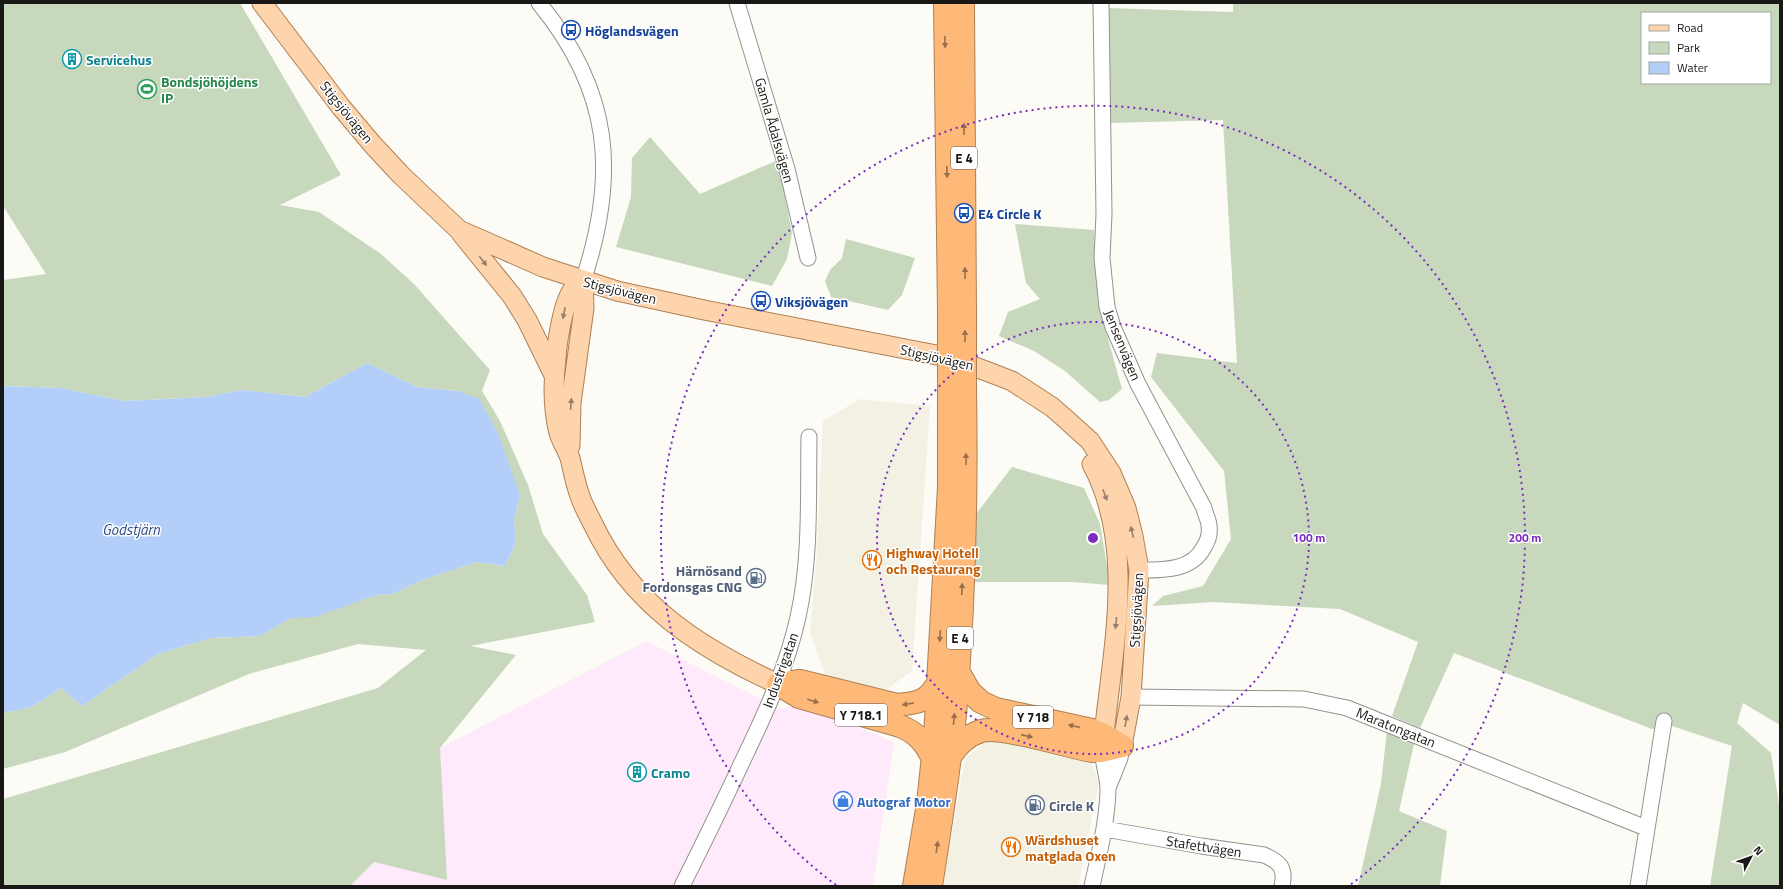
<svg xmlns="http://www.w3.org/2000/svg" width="1783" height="889" viewBox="0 0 1783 889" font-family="'Titillium Web',sans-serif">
  <rect width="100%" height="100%" fill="#fcfbf5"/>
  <!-- built -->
  <path fill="#f3f1e3" d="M 860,399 L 930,406 L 912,671 L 880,694 L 827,679 L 810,632 L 816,566 L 823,421 Z
    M 990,739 L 1091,762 L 1099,783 L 1078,886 L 943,886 L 965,758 Z"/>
  <!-- industrial -->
  <path fill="#feeafa" d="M 646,641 L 781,709 L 799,704 L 894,742 L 873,886 L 350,886 L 374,862 L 446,880 L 440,748 Z"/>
  <!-- green -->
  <path fill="#c7d8bd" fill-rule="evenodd" d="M 3,3 L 240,3 L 341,175 L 280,205 L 319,212 L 381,254 L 414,284 L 490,370 L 482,391 L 500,421 L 528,485 L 543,534 L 587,595 L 595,622 L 470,646 L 516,655 L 440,748 L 447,880 L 374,862 L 350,886 L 3,886 L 3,799 L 378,688 L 426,650 L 358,644 L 249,674 L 65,752 L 3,769 L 3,713 L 32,707 L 61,688 L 82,706 L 158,654 L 211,638 L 260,636 L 291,618 L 315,616 L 376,595 L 393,594 L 422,580 L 477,562 L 505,566 L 516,543 L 514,520 L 520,495 L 457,391 L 417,387 L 367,363 L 305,397 L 242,390 L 207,397 L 123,401 L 61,388 L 3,386 L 3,280 L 46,274 L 3,206 Z
    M 1233,3 L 1780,3 L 1780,725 L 1743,703 L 1737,723 L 1771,753 L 1780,811 L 1780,886 L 1710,886 L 1732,746 L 1672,726 L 1652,729 L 1454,653 L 1420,728 L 1392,716 L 1418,642 L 1340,609 L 1213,602 L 1152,606 L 1163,596 L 1203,586 L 1231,539 L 1224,471 L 1151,377 L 1157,353 L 1237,363 L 1223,120 L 1110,123 L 1108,8 L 1233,12 ZM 1642,13 L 1770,13 L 1770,83 L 1642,83 Z
    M 650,137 L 700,194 L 778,160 L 792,233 L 787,259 L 772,286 L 616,247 L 631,197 L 632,158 Z
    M 1015,224 L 1094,230 L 1098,303 L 1122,389 L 1109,400 L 1100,402 L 1065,371 L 1034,351 L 999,336 L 1008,312 L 1040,299 L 1026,283 Z
    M 846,239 L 915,258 L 902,295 L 888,310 L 831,297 L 825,281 L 830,270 L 842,258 Z
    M 1012,467 L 1084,488 L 1100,524 L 1110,585 L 1072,582 L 975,582 L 976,514 Z
    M 1387,730 L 1414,744 L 1399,811 L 1447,831 L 1440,886 L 1358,886 L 1381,784 Z"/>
  <!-- water -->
  <path fill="#b2cef9" d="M 367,363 L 417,387 L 457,391 L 479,399 L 498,433 L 520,495 L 514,520 L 516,543 L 505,566 L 477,562 L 422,580 L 393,594 L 376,595 L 315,617 L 291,618 L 260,636 L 211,638 L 158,654 L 82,706 L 61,688 L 32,707 L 3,713 L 3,386 L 61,388 L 123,401 L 207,397 L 242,390 L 305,397 Z"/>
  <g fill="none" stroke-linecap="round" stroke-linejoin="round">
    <defs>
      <path id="minor" d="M 539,3 C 612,92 618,175 583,281
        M 737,3 L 787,169 L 808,258
        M 1101,3 L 1104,214 L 1102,258 L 1107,307 L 1113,327 L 1138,384 L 1204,508 C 1205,514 1209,520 1209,526 C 1210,533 1208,541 1204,547 C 1192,571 1163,570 1139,570
        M 1131,697 L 1304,699 L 1347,708 L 1646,828
        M 1108,788 L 1120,758 L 1122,746
        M 1105,829 L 1201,846 L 1264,855 C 1280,862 1286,868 1282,886
        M 682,886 C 703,844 724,801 744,758 C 766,712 787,667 798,617 C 811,559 808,497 809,437
        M 1092,886 C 1099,854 1107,823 1108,790 C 1108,773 1100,758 1103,741
        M 1638,886 L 1664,721"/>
      <path id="major" d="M 262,3 L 341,107 L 373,145 L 401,175 L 459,230 L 543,267 L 617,291 L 704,310 L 952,358 L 1012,381 L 1052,407 L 1069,422 L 1090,441 L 1111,473 L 1126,508 L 1133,536 L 1139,570 L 1131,697 L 1122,746
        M 461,233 L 512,296 L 527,320 L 554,375
        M 583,281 C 580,284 575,287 572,291 C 563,304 557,342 556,358 C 553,383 553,409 559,433 C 562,442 567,450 570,458 C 573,470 575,482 579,493 C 582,504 588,514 593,524 C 631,604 699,648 778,684
        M 570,446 L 571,403 L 584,308 L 583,281
        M 1092,464 C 1136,546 1113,646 1104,735"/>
      <path id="highway" d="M 945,3 L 949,311
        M 963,3 L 965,312
        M 958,671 L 970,692 L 981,702 L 996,709 L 1092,730 L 1104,735 L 1122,746
        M 778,684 L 799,697 L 900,726 C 917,733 925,742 933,759
        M 778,684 L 800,681 L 897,705 C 918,703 927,702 938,683
        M 949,758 C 958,745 966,736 981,731 C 1001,725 1067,747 1092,751 L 1101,751 L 1122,746
        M 914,886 L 928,803 L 935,737 L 949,487 L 949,386
        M 931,886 C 940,829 949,772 955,715 C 964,606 967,497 965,388"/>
    </defs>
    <!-- minor casing -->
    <use href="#minor" stroke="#93928c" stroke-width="17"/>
    <!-- major casing -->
    <use href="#major" stroke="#ae8055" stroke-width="21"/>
    <!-- highway casing -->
    <use href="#highway" stroke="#ae8055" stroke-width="24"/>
    <!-- minor -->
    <use href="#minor" stroke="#fff" stroke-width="15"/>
    <!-- major -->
    <use href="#major" stroke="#fed4ad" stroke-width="19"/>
    <!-- highway -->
    <use href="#highway" stroke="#feb877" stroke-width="22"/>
    <defs>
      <path id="highway-bridge" d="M 949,311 L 949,386
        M 965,312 L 965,388"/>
    </defs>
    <!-- highway-bridge casing -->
    <use href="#highway-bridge" stroke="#ae8055" stroke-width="24" stroke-linecap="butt"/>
    <!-- highway-bridge -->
    <use href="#highway-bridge" stroke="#feb877" stroke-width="22"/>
  </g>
  <!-- one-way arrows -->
  <defs><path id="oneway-solid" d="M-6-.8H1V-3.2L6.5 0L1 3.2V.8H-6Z"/></defs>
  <g fill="#97704b">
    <use href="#oneway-solid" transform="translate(945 42) rotate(89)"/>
    <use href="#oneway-solid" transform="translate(964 129) rotate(-90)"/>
    <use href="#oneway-solid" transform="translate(947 172) rotate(89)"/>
    <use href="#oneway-solid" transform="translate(965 273) rotate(-90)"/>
    <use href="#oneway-solid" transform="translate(965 336) rotate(-90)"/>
    <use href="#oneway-solid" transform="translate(966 459) rotate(-91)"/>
    <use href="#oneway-solid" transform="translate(962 589) rotate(-87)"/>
    <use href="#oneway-solid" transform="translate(940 636) rotate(93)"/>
    <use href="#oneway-solid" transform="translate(813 701) rotate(16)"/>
    <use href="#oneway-solid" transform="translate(908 704) rotate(171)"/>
    <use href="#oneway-solid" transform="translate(954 719) rotate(-84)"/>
    <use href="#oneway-solid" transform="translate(1074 726) rotate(-167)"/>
    <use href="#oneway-solid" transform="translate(1027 736) rotate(13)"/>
    <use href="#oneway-solid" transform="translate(937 847) rotate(-81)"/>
  </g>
  <g fill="#977f69">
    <use href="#oneway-solid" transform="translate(483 261) rotate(51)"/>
    <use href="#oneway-solid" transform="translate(564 313) rotate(101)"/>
    <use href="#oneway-solid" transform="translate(571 404) rotate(-86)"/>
    <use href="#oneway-solid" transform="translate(1105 495) rotate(70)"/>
    <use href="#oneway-solid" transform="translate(1132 532) rotate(-104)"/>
    <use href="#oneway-solid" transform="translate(1116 623) rotate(96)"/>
    <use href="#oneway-solid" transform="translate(1126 721) rotate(-80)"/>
  </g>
  <!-- distance rings -->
  <g fill="none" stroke="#7b2cbf" stroke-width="2" stroke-dasharray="2 4">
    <circle cx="1093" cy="538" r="216"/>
    <path d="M836 885A432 432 0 1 1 1350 885"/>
  </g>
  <!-- icons -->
  <defs>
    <symbol id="bus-ring" viewBox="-11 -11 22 22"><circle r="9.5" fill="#fff" stroke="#1a4fb4" stroke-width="1.5"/><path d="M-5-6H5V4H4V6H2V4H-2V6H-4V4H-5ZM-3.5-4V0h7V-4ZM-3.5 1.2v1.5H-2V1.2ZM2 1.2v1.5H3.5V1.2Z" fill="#1a4fb4"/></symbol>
    <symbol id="building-ring" viewBox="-11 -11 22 22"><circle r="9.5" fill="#fff" stroke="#0f9aa8" stroke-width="1.5"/><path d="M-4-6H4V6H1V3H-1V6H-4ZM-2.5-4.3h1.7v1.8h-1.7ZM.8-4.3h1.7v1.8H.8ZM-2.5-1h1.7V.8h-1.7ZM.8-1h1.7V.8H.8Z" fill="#0f9aa8"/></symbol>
    <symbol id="stadium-ring" viewBox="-11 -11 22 22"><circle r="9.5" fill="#fff" stroke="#2e9e5b" stroke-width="1.5"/><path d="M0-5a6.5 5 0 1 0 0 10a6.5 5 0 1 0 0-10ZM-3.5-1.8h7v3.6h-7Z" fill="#2e9e5b"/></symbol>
    <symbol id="restaurant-ring" viewBox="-11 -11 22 22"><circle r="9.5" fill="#fff" stroke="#e8710a" stroke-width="1.5"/><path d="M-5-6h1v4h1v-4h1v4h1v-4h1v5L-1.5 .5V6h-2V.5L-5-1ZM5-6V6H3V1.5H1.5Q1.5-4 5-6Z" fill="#e8710a"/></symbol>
    <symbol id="fuel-ring" viewBox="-11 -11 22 22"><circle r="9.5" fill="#fff" stroke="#5c6f8a" stroke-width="1.5"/><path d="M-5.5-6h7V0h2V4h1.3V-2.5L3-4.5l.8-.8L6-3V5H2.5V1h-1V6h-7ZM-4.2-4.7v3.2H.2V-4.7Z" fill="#5c6f8a"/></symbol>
    <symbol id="shop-ring" viewBox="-11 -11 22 22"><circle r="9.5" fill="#fff" stroke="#3f7fe0" stroke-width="1.5"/><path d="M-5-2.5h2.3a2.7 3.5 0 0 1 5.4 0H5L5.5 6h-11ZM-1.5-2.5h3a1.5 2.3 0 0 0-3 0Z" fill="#3f7fe0"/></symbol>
  </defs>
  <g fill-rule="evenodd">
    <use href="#bus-ring" x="560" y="19" width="22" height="22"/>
    <use href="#building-ring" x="61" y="48" width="22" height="22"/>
    <use href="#stadium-ring" x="136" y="78" width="22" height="22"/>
    <use href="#bus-ring" x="953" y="202" width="22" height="22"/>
    <use href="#bus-ring" x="750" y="290" width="22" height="22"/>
    <use href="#restaurant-ring" x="861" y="549" width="22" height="22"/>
    <use href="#fuel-ring" x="745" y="567" width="22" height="22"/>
    <use href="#building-ring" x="626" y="761" width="22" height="22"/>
    <use href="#shop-ring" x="832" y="790" width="22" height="22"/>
    <use href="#fuel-ring" x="1024" y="794" width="22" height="22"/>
    <use href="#restaurant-ring" x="1000" y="836" width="22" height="22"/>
  </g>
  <g text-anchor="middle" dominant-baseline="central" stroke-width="3" stroke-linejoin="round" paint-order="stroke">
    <!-- shield labels -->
    <g fill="#fff" stroke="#5e5d5c" stroke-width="1">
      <rect x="951" y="147" width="26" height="22" rx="3"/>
      <rect x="947" y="627" width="26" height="22" rx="3"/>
      <rect x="835" y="704" width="52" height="22" rx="3"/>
      <rect x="1013" y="706" width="40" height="22" rx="3"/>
    </g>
    <g font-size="13" font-weight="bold" fill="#191816">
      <text x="964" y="158">E 4</text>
      <text x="960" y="638">E 4</text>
      <text x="861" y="715">Y 718.1</text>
      <text x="1033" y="717">Y 718</text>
    </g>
    <!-- transit labels -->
    <g font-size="14" font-weight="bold" fill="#164399" stroke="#fff" text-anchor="start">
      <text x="585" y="30">Höglandsvägen</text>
      <text x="978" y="213">E4 Circle K</text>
      <text x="775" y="301">Viksjövägen</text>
    </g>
    <!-- culture labels -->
    <g font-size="14" font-weight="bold" fill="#0d838f" stroke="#fff" text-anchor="start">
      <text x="86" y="59">Servicehus</text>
      <text x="651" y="772">Cramo</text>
    </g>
    <!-- leisure labels -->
    <g font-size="14" font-weight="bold" fill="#27864d" stroke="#fff" text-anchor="start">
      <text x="161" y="81">Bondsjöhöjdens<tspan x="161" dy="16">IP</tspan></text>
    </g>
    <!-- street labels -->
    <g font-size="14" fill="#191816" stroke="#fff">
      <text transform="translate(347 112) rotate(51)">Stigsjövägen</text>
      <text transform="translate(775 130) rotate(74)">Gamla Ådalsvägen</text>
      <text transform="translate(620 290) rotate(14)">Stigsjövägen</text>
      <text transform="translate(1123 345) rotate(68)">Jensenvägen</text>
      <text transform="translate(937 357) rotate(13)">Stigsjövägen</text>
      <text transform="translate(1136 610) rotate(-87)">Stigsjövägen</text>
      <text transform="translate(780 670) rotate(-70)">Industrigatan</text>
      <text transform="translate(1396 727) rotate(22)">Maratongatan</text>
      <text transform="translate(1204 846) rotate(9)">Stafettvägen</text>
    </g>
    <!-- food labels -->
    <g font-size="14" font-weight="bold" fill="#c56008" stroke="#fff" text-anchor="start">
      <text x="886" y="552">Highway Hotell<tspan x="886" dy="16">och Restaurang</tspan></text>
      <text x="1025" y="839">Wärdshuset<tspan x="1025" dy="16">matglada Oxen</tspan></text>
    </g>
    <!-- service labels -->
    <g font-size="14" font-weight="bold" fill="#4e5e75" stroke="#fff" text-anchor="end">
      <text x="742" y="570">Härnösand<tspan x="742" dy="16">Fordonsgas CNG</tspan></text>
      <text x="1049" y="805" text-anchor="start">Circle K</text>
    </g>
    <!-- shop labels -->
    <g font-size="14" font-weight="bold" fill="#366cbe" stroke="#fff" text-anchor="start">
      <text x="857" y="801">Autograf Motor</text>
    </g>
    <!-- water labels -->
    <g font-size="15" font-style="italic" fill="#2b4e83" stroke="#fff">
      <text x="131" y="529">Godstjärn</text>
    </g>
  </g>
  <circle cx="1093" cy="538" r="6" fill="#7b2cbf" stroke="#fff" stroke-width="2"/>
  <g font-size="12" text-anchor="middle" font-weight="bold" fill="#7b2cbf" stroke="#fff" stroke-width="3" stroke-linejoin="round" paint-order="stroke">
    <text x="1309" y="542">100 m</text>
    <text x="1525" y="542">200 m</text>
  </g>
  <!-- border -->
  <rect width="1783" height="889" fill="none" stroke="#191816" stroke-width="8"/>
  <!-- legend -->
  <rect x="1641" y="12" width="130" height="72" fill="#ffffff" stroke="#a3a3a2"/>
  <rect x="1649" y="25" width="20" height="6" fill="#fed4ad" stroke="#a3a3a2"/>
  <text x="1677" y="32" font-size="12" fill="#191816">Road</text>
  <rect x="1649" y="42" width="20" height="12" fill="#c7d8bd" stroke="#a3a3a2"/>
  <text x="1677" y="52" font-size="12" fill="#191816">Park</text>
  <rect x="1649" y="62" width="20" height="12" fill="#b2cef9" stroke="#a3a3a2"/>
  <text x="1677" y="72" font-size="12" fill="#191816">Water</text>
  <!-- north arrow -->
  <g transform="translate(1751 857) rotate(49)" stroke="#ffffff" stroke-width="3" paint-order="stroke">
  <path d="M0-3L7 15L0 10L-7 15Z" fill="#191816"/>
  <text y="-6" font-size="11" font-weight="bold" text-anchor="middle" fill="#191816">N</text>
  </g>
</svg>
